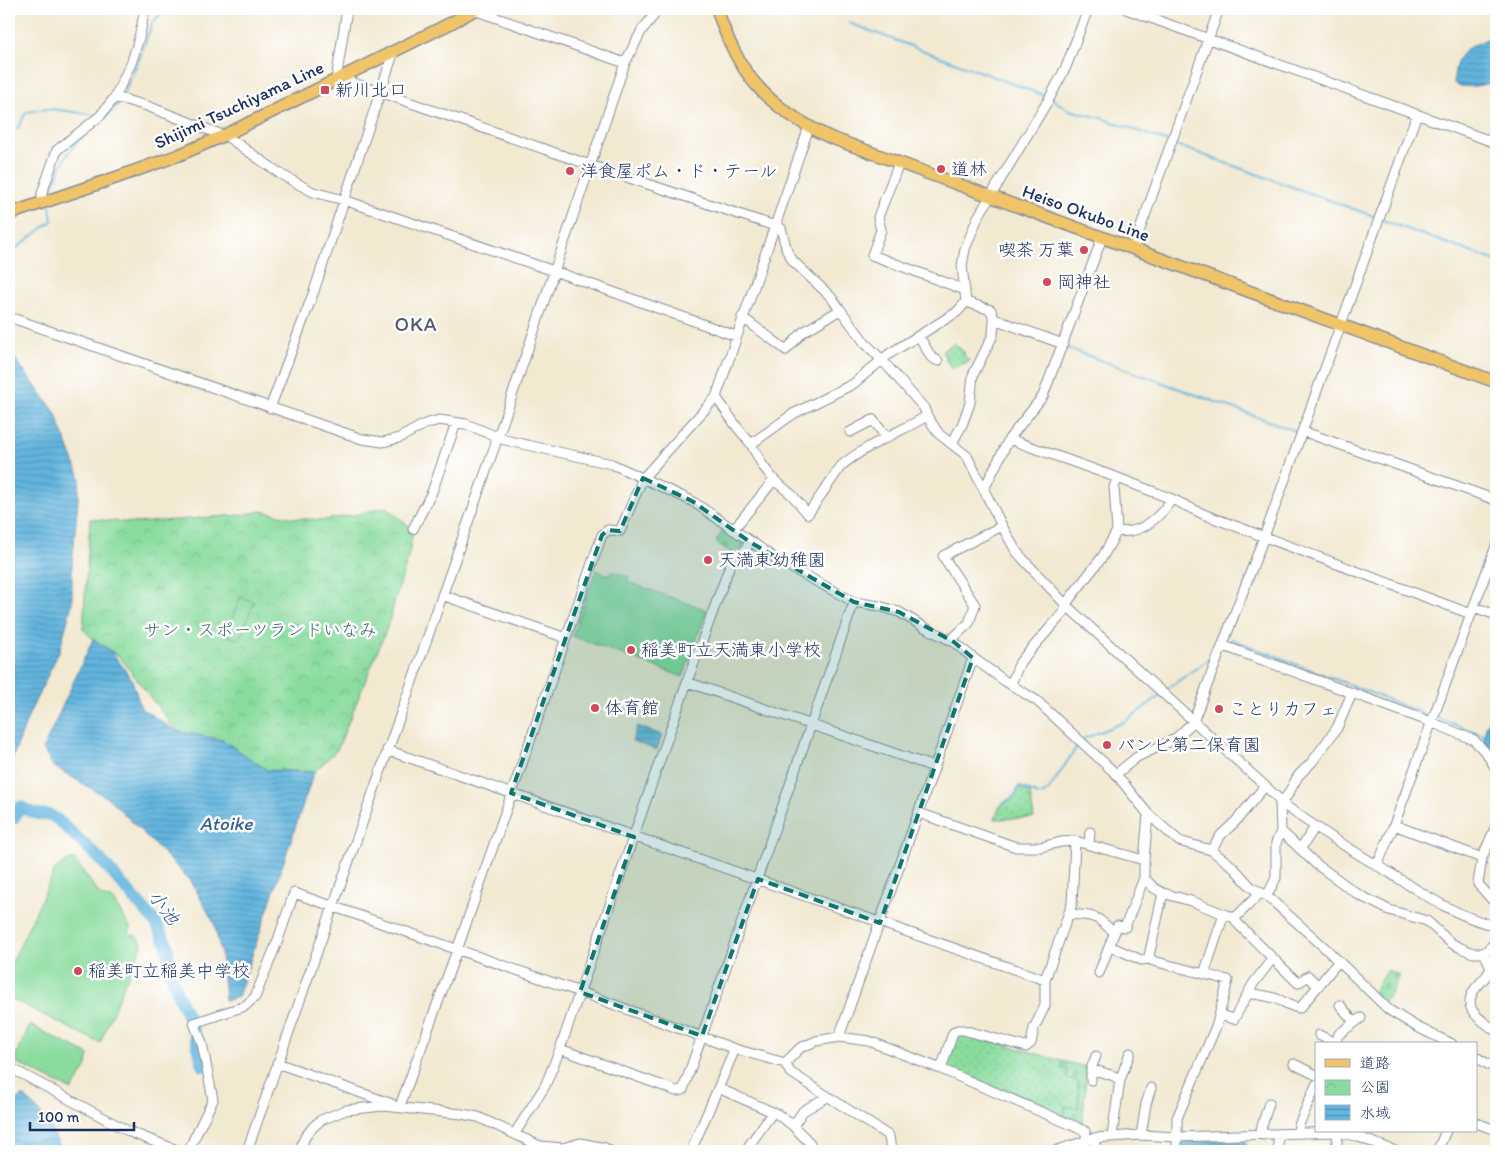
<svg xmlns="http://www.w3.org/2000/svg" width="1505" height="1160" viewBox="0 0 1505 1160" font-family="Itim,'Klee One',sans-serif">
  <defs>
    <pattern id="grass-dots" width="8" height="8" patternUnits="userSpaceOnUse" patternTransform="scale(1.25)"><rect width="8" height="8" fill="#89dc9e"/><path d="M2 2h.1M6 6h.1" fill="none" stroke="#76bd8a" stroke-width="1.8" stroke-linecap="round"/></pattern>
    <pattern id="cemetery-stones" width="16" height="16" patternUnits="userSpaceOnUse" patternTransform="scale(1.25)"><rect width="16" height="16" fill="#89dc9e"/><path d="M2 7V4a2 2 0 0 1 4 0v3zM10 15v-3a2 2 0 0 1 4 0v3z" fill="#76bd8a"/></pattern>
    <pattern id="park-crowns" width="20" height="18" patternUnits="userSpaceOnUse" patternTransform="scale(1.25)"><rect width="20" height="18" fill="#89dc9e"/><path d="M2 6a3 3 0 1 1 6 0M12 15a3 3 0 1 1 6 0" fill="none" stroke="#76bd8a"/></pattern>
    <pattern id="water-rules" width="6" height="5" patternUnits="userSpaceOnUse" patternTransform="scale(1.25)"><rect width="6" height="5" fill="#62b5de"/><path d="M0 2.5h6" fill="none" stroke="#5094b7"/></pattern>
  </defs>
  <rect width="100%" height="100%" fill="#fff"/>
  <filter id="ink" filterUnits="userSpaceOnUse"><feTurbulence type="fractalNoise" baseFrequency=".02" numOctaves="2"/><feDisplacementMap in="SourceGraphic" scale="10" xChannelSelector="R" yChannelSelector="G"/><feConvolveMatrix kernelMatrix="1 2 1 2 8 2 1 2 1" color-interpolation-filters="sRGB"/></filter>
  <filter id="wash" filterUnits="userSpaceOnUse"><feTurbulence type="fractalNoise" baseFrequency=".0096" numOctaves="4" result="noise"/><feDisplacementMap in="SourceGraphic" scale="20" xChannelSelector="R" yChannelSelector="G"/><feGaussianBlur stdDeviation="1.12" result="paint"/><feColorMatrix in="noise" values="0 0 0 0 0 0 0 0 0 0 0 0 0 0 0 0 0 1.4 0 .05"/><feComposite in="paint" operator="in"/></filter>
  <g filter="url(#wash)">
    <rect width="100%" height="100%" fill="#f2e9d1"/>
    <!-- grass -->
    <path fill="url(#grass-dots)" stroke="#52867e" d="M 954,343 L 965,353 L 964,356 L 970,361 L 951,369 L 942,351 Z
      M 1019,788 L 1030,793 L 1034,818 L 995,819 L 999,807 L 1015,797 Z
      M 957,1033 L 966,1033 L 1062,1061 L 1062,1069 L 1067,1070 L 1067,1078 L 1078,1081 L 1079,1097 L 1078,1108 L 1065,1106 L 1064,1120 L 944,1068 Z"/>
    <!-- cemetery -->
    <path fill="url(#cemetery-stones)" stroke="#52867e" d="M 724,528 L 746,541 L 743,548 L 731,553 L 716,542 Z
      M 1387,970 L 1399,975 L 1391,994 L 1383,1003 L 1373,992 Z
      M 1062,1061 L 1087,1067 L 1082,1127 L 1064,1120 L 1065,1106 L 1078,1108 L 1079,1097 L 1078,1081 L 1067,1078 L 1068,1070 L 1062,1069 Z"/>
    <!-- park -->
    <path fill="url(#park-crowns)" stroke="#52867e" d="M 386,507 L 413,529 L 410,550 L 387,628 L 337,750 L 314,772 L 267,770 L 223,740 L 176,731 L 119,656 L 93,639 L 83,629 L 90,519 L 135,523 L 241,515 L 262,511 L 293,518 L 323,520 L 355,515 Z"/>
    <!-- garden -->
    <path fill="#89dc9e" stroke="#52867e" d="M 596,570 L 610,576 L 612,571 L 629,577 L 628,582 L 707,610 L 683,677 L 572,636 Z
      M 240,597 L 254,602 L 239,640 L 226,635 Z
      M 70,860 L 75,860 L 100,895 L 113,900 L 131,929 L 129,930 L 130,935 L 135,935 L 141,941 L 142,946 L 126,980 L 100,1043 L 9,998 L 9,969 L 56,868 Z
      M 30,1025 L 89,1055 L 86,1068 L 72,1090 L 13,1061 Z"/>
    <!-- water -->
    <path fill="url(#water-rules)" stroke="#3e729e" d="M 1496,32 L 1496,82 C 1484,84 1467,90 1455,84 L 1454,82 C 1454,65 1459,51 1476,44 C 1483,41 1491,38 1496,32 Z
      M 9,351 L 55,412 L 80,478 L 72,565 L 72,604 L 59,652 L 30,712 L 12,760 L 9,789 Z
      M 93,639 L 113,653 L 132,680 L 141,708 L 176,731 L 223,740 L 267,770 L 314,772 L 238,997 L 225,1001 L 221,953 L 214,923 L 191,881 L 109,799 L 53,766 L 43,749 Z
      M 1496,708 L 1496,759 L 1483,742 L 1485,730 L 1493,709 Z
      M 637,726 L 662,735 L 657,750 L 632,741 Z
      M 23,1095 C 41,1112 53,1127 61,1151 L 9,1151 L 9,1105 Z
      M 1184,1140 L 1246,1141 L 1247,1151 L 1180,1151 L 1181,1141 Z"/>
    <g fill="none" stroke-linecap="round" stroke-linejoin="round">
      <!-- stream -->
      <path stroke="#62b5de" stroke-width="2" d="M 849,23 L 1048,97
        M 123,95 L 141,55 L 152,23 L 166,9
        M 1052,99 L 1069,110 L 1101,118 L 1169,142
        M 9,127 L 18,129 L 26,112 L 48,109 L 60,110 L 95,115
        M 1173,144 L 1376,217
        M 51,194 C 58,171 65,152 83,136 C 96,124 109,116 120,102
        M 1382,220 L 1496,261
        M 9,254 L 52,221 L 50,206
        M 1064,347 L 1296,431
        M 1483,500 L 1496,505
        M 1231,639 L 1430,716
        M 1164,691 L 1215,655
        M 1437,718 L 1486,736
        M 1083,739 L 1124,722 L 1161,695
        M 1002,804 L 1015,795 L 1019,786 L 1038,795 L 1042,795 L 1048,791 L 1078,745"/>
      <!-- river -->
      <path stroke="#62b5de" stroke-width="12" d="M 9,816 L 14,818 L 20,807 L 37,814 L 50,815 L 58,820 L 100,859 L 155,922 L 167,944 L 171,975 L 178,995 L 193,1028 L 203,1066"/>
    </g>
  </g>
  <g filter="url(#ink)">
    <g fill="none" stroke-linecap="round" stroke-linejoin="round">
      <defs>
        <path id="minor" d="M 1126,9 L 1496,143
          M 474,10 L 625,63
          M 339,78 L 590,165 L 781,228 L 787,251 L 793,261 L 831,297 L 865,343 L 882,360 L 924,408 L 927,416 L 939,434 L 967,456 L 1002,526 L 1016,551 L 1023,559 L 1067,606 L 1276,796 L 1280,802 C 1316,828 1352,851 1390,873 C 1423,894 1457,917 1496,926
          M 336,80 L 347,9
          M 115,97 L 147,106 L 222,135
          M 225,135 L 282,175 L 313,192 L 344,200 L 554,271 L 736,336
          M 899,163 L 878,217 L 881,230 L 872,255 L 965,290
          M 42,202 L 42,193 L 57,150 L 100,116 L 115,97 L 132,61 L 139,38 L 145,9
          M 1133,249 L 1219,9
          M 966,302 L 991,310 L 994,319 L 1063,344
          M 9,317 L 362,439 L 383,442 L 399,438 L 425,424 L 439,420 L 466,424 L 505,440 L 612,464 L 692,501 L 779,561 L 854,602 L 879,606 L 899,612 L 924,627 L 954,642 L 973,658 L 1005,681 L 1037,701 L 1116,774 L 1148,814 L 1179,841 L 1211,850 L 1232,866 L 1251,887 L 1267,896 L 1323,946 L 1389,1010 L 1417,1027 L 1452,1044
          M 742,317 L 786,350 L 803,332 L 840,310
          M 919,336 L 931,357 L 938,361
          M 716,397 L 737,427 L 751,444 L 763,466 L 774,480 L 733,530
          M 270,408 L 313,294 L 394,51
          M 1302,431 L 1496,500
          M 850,432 L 873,420 L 887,438
          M 1009,439 L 1118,478 L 1172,499 L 1203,514 L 1471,614
          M 952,443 L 962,425 L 970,403 L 973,375 L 993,335 L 994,319
          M 751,444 L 793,414 L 853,384 L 889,354 L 957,312 L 966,302 L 962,266 L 965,249 L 978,217 L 1049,99 L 1066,67 L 1088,9
          M 774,480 L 792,495 L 808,514 L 841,466 C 866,445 898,433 927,416
          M 984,489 L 1009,439 L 1043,396 L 1102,238
          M 413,529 L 432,492 L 456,423
          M 1117,531 C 1141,535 1159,518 1172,499
          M 442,595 L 566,638
          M 1474,607 L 1496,615
          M 951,640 L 969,623 L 975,605 L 943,556 L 1002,526
          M 1224,646 L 1431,722 L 1474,740 L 1487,754 L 1496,769
          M 687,682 L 934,767
          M 1011,684 L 1020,662 L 1064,612 L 1068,601 L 1103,556 L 1117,531 L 1114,487 L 1118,478
          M 387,750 L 1045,980
          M 1116,774 L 1137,757 L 1175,739 L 1193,722 L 1264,537 L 1417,114
          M 919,813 L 1016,847 L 1041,847 L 1061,842 L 1075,841 L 1144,860 L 1144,878 L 1154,888 L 1163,893 L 1149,956 L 1153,961 L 1228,980 L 1217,1024 L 1177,1118 L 1177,1151
          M 1394,825 L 1482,858 L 1478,884 L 1496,904
          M 1281,831 L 1316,864 L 1359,895 L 1389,910 L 1427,921 L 1451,943 L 1461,948 L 1473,953 L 1484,953 L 1496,942
          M 1089,844 L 1090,832
          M 1301,848 L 1315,827
          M 1211,850 L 1221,835 L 1236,821 L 1265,786
          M 1482,858 L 1496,826
          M 1144,860 L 1148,814
          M 1377,866 L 1394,825 L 1496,546
          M 1163,893 L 1191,901 L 1224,914
          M 1267,896 L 1276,878 L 1276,843 L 1281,831 L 1280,802 L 1287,796 L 1298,776 L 1312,762 L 1337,728 L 1352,693
          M 1068,914 C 1078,915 1090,914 1098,919 C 1104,923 1108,928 1115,932
          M 1235,918 L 1237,923 L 1298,983 L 1308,976 L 1318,986
          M 1110,946 L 1141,960 L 1151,959
          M 1484,953 L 1491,967 C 1488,977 1481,981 1475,989 C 1460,1010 1482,1020 1496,1031
          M 1099,973 L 1117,926 L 1125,927 L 1144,878
          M 1204,974 L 1224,914 L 1235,918 L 1260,893
          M 1248,994 C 1258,994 1268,996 1277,999 C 1285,1002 1292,1008 1300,1008 L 1338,962
          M 1340,1005 L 1354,1022
          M 1219,1015 L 1234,1019 L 1253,984 L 1273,958
          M 1319,1035 L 1337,1044
          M 839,1037 L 973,658
          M 1335,1042 L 1339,1034 L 1361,1018
          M 560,1049 L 666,1087 L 676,1091 L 683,1090 L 854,602
          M 1476,1057 L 1496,1069
          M 277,1063 L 392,1104
          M 785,1063 L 790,1072 L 889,1136 L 891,1151
          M 1294,1064 L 1316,1075
          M 9,1067 L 130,1132 L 179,1151
          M 941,1069 L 953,1033 L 957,1030 L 963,1030 L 1026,1047 L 1031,1043 L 1034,1028 L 1045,1006 L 1045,980 L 1072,904 L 1075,841
          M 1091,1069 L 1114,1076 L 1120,1080
          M 1091,1080 L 1091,1069 L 1096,1056
          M 718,1088 L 777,1114 L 791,1124 L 810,1143
          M 400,1106 L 457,950 L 602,535 L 608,530 L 620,531 L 643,478 L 716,397 L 809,127
          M 1476,1123 L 1496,1130
          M 793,1126 L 803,1111 L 827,1097
          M 515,1133 L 545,1086 L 560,1049 L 687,682 L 733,557 L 743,553 L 750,542
          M 1298,1133 L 1299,1125 L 1316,1085
          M 1278,1134 L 1278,1151
          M 1141,1135 L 1146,1104 L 1151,1088
          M 1263,1135 L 1261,1129 L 1269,1103
          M 1112,1136 L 1120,1080 L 1130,1053
          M 1094,1138 L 1096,1151
          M 563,1148 L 580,1143 L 605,1148 L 609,1151
          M 188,1151 L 213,1100 L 202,1043 L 194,1023 L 245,1006 L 255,997 L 278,940 L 294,893 L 580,992 L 735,1049 L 785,1063 L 800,1048 L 816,1041 L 839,1037 L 869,1041 L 941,1069 L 1074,1126 L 1085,1131 L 1087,1139
          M 247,1151 L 498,437 L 625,63 L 642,30 L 659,9
          M 299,1151 L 305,1137 L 313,1127 L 321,1120 L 346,1110 L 383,1106 L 462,1114 L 478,1117 L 540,1146 L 563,1148 L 562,1151
          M 691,1151 L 735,1049
          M 745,1151 L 773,1112
          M 802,1151 L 803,1151
          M 1055,1151 L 1094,1138 L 1141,1135 L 1177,1137 L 1338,1132 L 1359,1137 L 1395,1151
          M 1336,1151 L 1338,1132
          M 1437,1151 L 1446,1131"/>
        <path id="major" d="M 717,9 C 738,75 767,107 829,137 L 1496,382
          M 9,214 L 115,178 L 179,155 L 225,135 L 453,22 L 476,9"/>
      </defs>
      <!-- minor casing -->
      <use href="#minor" stroke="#868c98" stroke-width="11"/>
      <!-- major casing -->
      <use href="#major" stroke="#868c98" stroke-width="14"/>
      <!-- minor -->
      <use href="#minor" stroke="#fff" stroke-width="9"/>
      <!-- major -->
      <use href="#major" stroke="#f0c469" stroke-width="11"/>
    </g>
  </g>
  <!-- marked area -->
  <path fill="#0f766e" fill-opacity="0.2" stroke="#0f766e" stroke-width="4" stroke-dasharray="10 6" stroke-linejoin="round" d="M 643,478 L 692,501 L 750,542 L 854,602 L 899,612 L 954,642 L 973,658 L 880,923 L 758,879 L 702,1036 L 580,992 L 634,837 L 511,793 L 602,535 L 608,530 L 620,531 Z"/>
  <!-- markers -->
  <g fill="#d1495b" stroke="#fff" stroke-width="2">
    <rect x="320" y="85" width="10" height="10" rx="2.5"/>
    <circle cx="941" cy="169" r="5"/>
    <circle cx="570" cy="171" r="5"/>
    <circle cx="1084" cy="250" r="5"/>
    <circle cx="1047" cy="282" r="5"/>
    <circle cx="708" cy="560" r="5"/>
    <circle cx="631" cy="650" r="5"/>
    <circle cx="595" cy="708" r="5"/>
    <circle cx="1219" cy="709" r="5"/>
    <circle cx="1107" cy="745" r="5"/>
    <circle cx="78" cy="971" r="5"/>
  </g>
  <g text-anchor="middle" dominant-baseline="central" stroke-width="5" stroke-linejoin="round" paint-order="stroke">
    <!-- poi labels -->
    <g font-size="18" fill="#1b2f5e" stroke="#fff" text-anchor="start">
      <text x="335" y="90">新川北口</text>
      <text x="951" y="169">道林</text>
      <text x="580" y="171">洋食屋ポム・ド・テール</text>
      <text x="1074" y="250" text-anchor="end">喫茶 万葉</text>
      <text x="1057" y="282">岡神社</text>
      <text x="718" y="560">天満東幼稚園</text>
      <text x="641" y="650">稲美町立天満東小学校</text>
      <text x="605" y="708">体育館</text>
      <text x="1229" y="709">ことりカフェ</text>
      <text x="1117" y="745">バンビ第二保育園</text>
      <text x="88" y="971">稲美町立稲美中学校</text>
    </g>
    <!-- street labels -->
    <g font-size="18" fill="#1b2f5e" stroke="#fff">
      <text transform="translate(239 105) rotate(-25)">Shijimi Tsuchiyama Line</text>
      <text transform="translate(1086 213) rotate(20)">Heiso Okubo Line</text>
    </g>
    <!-- park labels -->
    <g font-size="18" fill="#3c6371" stroke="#fff">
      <text x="260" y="630">サン・スポーツランドいなみ</text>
    </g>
    <!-- water labels -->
    <g font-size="19" font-style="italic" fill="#345e8b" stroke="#fff">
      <text x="226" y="823">Atoike</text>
      <text transform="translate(164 907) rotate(53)">小池</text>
    </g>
    <!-- quarter labels -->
    <g font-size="20" letter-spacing="1" fill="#555768" stroke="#fff">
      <text x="416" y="324">OKA</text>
    </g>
  </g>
  <!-- margin -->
  <rect width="1505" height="1160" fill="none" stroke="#fff" stroke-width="30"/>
  <!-- legend -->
  <rect x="1315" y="1042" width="162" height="90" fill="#ffffff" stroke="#a4acbf"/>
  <rect x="1325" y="1059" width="25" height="8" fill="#f0c469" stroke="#a4acbf"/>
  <text x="1360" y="1068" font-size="15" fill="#1b2f5e">道路</text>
  <rect x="1325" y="1080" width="25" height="15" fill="url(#park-crowns)" stroke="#a4acbf"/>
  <text x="1360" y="1092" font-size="15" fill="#1b2f5e">公園</text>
  <rect x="1325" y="1105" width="25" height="15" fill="url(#water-rules)" stroke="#a4acbf"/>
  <text x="1360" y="1118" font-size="15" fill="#1b2f5e">水域</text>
  <!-- scale -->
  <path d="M30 1122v8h104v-8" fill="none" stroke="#1b2f5e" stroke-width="2.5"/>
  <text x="38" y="1122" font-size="15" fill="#1b2f5e" stroke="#ffffff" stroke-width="4" paint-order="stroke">100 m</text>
</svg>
